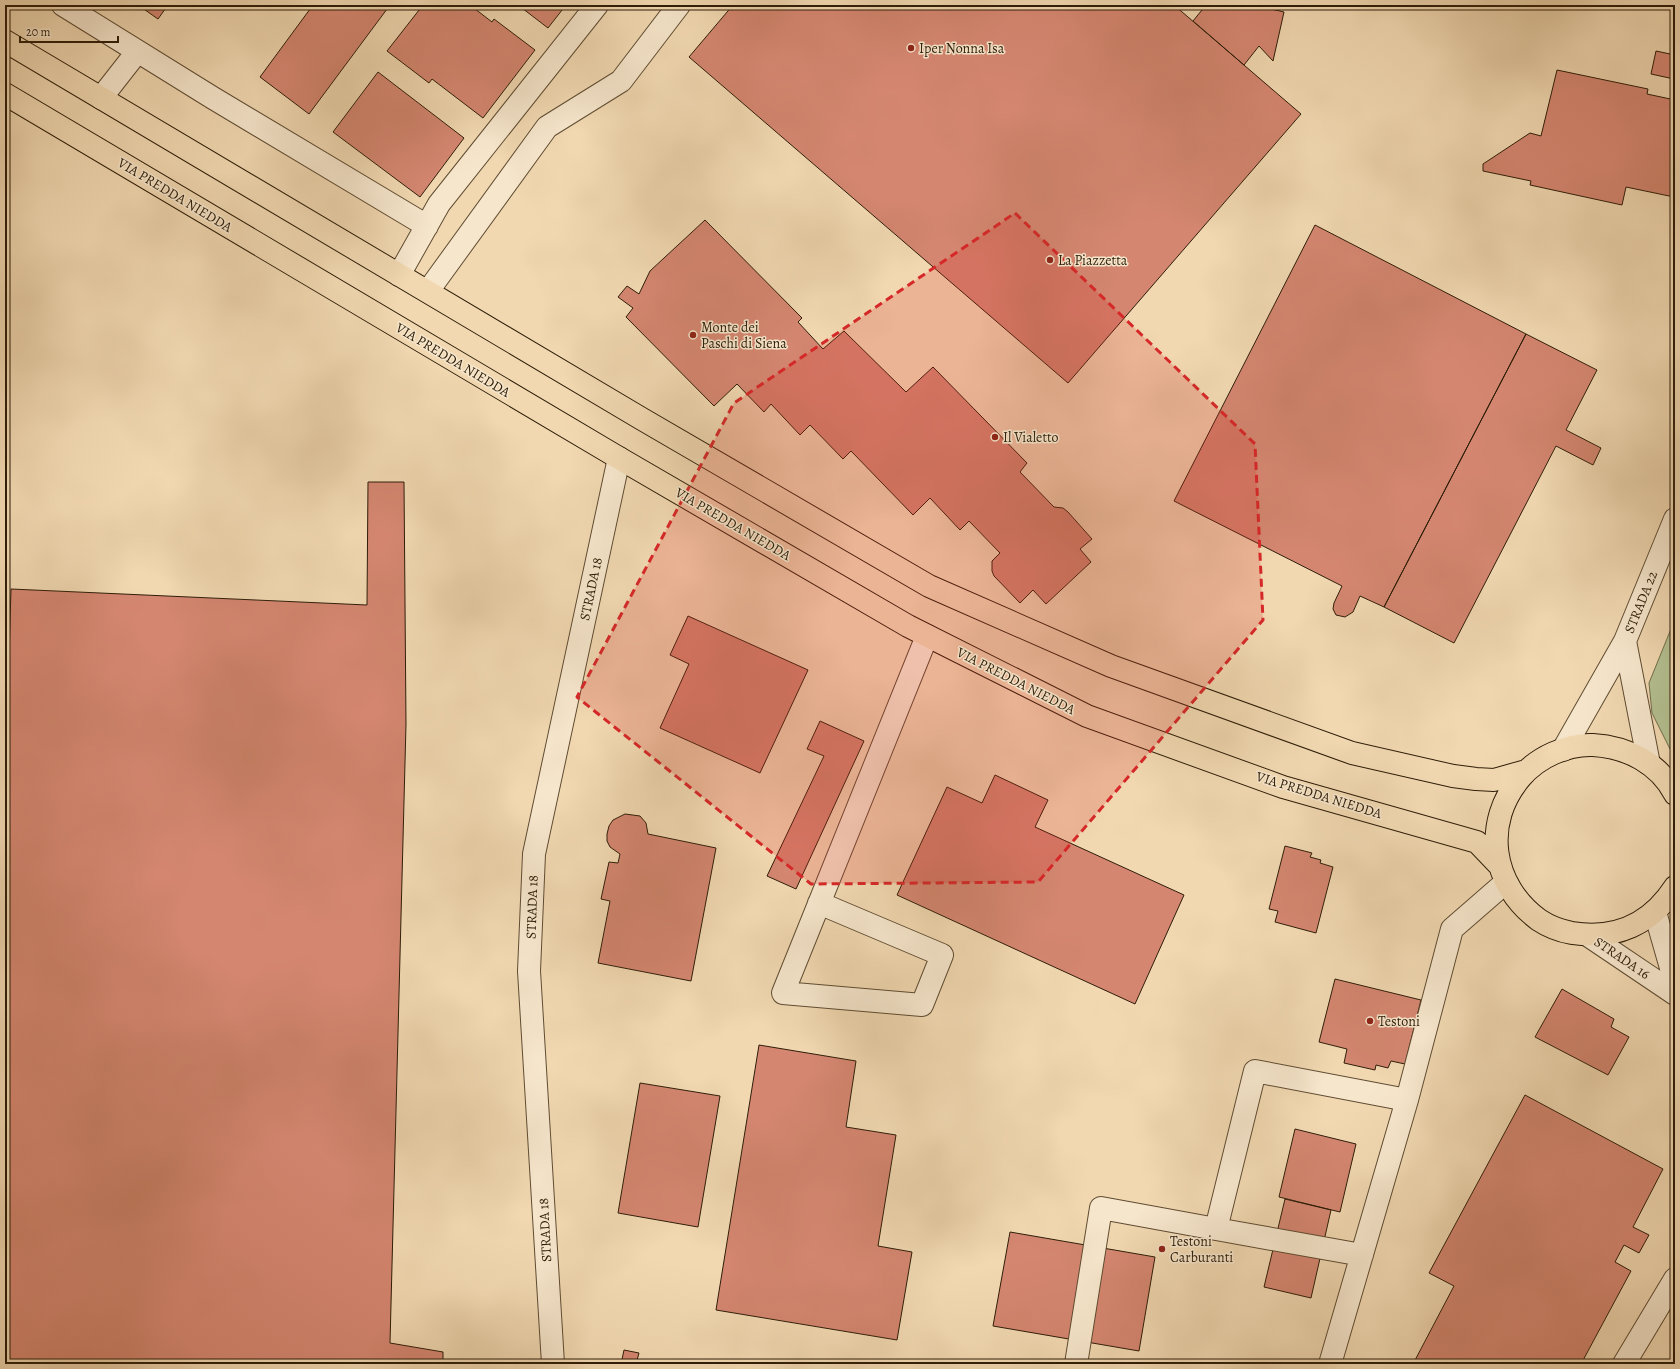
<svg xmlns="http://www.w3.org/2000/svg" width="1680" height="1369" viewBox="0 0 1680 1369" font-family="Alegreya,serif">
  <rect width="100%" height="100%" fill="#f1d8b1"/>
  <filter id="stains"><feTurbulence type="fractalNoise" baseFrequency=".005" numOctaves="4"/><feColorMatrix values="0 0 0 0 .2 0 0 0 0 .09 0 0 0 0 .02 0 0 0 .5 -.17"/></filter>
  <radialGradient id="worn" r=".72"><stop offset=".6" stop-color="#630" stop-opacity="0"/><stop offset="1" stop-color="#630" stop-opacity=".3"/></radialGradient>
  <!-- green -->
  <path fill="#b4c091" stroke="#716e4c" d="M 1675,619 L 1675,713 L 1670,749 L 1652,713 L 1649,683 Z"/>
  <!-- building -->
  <path fill="#d48670" stroke="#2e1d08" d="M 138,5 L 168,5 L 158,19 Z
    M 313,5 L 390,5 L 309,114 L 260,77 Z
    M 423,5 L 470,5 L 492,22 L 494,19 L 535,50 L 483,118 L 432,79 L 429,83 L 387,51 Z
    M 518,5 L 566,5 L 548,28 Z
    M 733,5 L 1174,5 L 1301,114 L 1068,383 L 689,57 Z
    M 1206,5 L 1255,5 L 1284,12 L 1273,61 L 1259,46 L 1244,65 L 1193,21 Z
    M 1656,51 L 1675,55 L 1674,79 L 1651,74 Z
    M 1557,70 L 1648,89 L 1647,94 L 1675,100 L 1675,191 L 1674,197 L 1626,187 L 1622,205 L 1530,185 L 1531,181 L 1483,171 L 1483,164 L 1530,133 L 1541,136 Z
    M 378,72 L 464,138 L 420,197 L 333,132 Z
    M 705,220 L 802,318 L 798,322 L 823,349 L 844,331 L 906,392 L 933,367 L 1027,463 L 1020,472 L 1054,507 L 1063,508 L 1068,512 L 1092,539 L 1080,549 L 1091,562 L 1046,604 L 1033,590 L 1020,603 L 994,576 L 992,571 L 992,561 L 1000,553 L 969,521 L 960,530 L 930,498 L 913,515 L 851,451 L 843,459 L 810,425 L 800,435 L 771,404 L 764,412 L 737,384 L 714,406 L 626,317 L 633,308 L 618,297 L 627,286 L 639,294 L 650,271 Z
    M 1315,225 L 1526,334 L 1384,607 L 1360,596 L 1353,612 L 1345,617 L 1336,615 L 1333,609 L 1334,603 L 1342,586 L 1174,501 Z
    M 1526,334 L 1597,370 L 1566,430 L 1601,448 L 1593,465 L 1556,446 L 1454,643 L 1384,607 Z
    M 368,482 L 404,482 L 406,724 L 390,1343 L 443,1352 L 443,1364 L 5,1364 L 5,786 L 11,589 L 367,605 Z
    M 688,616 L 808,670 L 760,773 L 660,728 L 689,664 L 670,655 Z
    M 820,721 L 864,741 L 796,889 L 767,876 L 824,756 L 807,749 Z
    M 995,775 L 1048,800 L 1035,827 L 1184,895 L 1135,1004 L 897,895 L 947,787 L 982,803 Z
    M 625,814 L 640,816 L 646,823 L 648,834 L 716,848 L 691,981 L 598,963 L 610,901 L 601,899 L 609,862 L 618,863 L 620,854 L 610,847 L 607,841 L 607,834 L 609,826 L 613,820 Z
    M 1285,846 L 1312,853 L 1310,857 L 1321,860 L 1320,863 L 1333,867 L 1316,933 L 1275,922 L 1278,911 L 1269,909 Z
    M 1335,979 L 1421,1000 L 1405,1064 L 1391,1061 L 1388,1068 L 1376,1065 L 1375,1070 L 1344,1063 L 1347,1049 L 1319,1042 Z
    M 1562,989 L 1614,1019 L 1611,1027 L 1629,1037 L 1608,1075 L 1535,1037 Z
    M 759,1045 L 856,1061 L 846,1127 L 896,1135 L 878,1246 L 912,1252 L 897,1340 L 716,1310 Z
    M 640,1083 L 720,1096 L 698,1227 L 618,1213 Z
    M 1525,1095 L 1663,1169 L 1633,1227 L 1649,1235 L 1639,1253 L 1624,1245 L 1615,1262 L 1631,1271 L 1581,1364 L 1413,1364 L 1454,1286 L 1429,1273 Z
    M 1295,1129 L 1356,1144 L 1340,1212 L 1279,1197 Z
    M 1285,1199 L 1331,1210 L 1311,1298 L 1264,1287 Z
    M 1010,1232 L 1155,1257 L 1139,1351 L 993,1326 Z
    M 624,1350 L 639,1353 L 636,1364 L 621,1364 Z"/>
  <g fill="none" stroke-linecap="round" stroke-linejoin="round">
    <defs>
      <path id="minor" d="M 63,5 L 213,98 L 427,226
        M 101,98 L 137,52
        M 399,275 L 439,204 L 597,5
        M 428,291 L 547,127 L 621,81 L 679,5
        M 1625,641 L 1649,764
        M 1563,750 L 1625,641 L 1675,519
        M 819,903 L 942,955 L 922,1005 L 783,993 L 927,636
        M 1655,912 L 1675,982
        M 1589,936 L 1675,994
        M 1216,1229 L 1362,1255
        M 553,1364 L 529,971 L 534,854 L 619,458
        M 1076,1364 L 1101,1208 L 1216,1229 L 1255,1071 L 1407,1100
        M 1330,1364 L 1407,1100 L 1452,929 L 1506,882
        M 1624,1364 L 1675,1279"/>
      <path id="major" d="M 5,41 L 642,419 L 929,586 L 1111,666 L 1352,753 L 1453,776 L 1476,779 L 1494,780 L 1526,771
        M 5,94 L 619,458 L 908,626 L 1087,716 L 1283,787 L 1477,842 L 1499,865
        M 1675,794 C 1659,763 1627,747 1593,745 C 1567,744 1538,757 1521,777 C 1482,822 1491,885 1539,920 C 1548,926 1561,931 1572,933 C 1616,940 1651,924 1675,887"/>
    </defs>
    <!-- minor casing -->
    <use href="#minor" stroke="#5f4c32" stroke-width="24"/>
    <!-- major casing -->
    <use href="#major" stroke="#2e1d08" stroke-width="24"/>
    <!-- minor -->
    <use href="#minor" stroke="#f6e6cc" stroke-width="22"/>
    <!-- major -->
    <use href="#major" stroke="#f1d8b1" stroke-width="22"/>
  </g>
  <!-- marked area -->
  <path fill="#d62828" fill-opacity="0.2" stroke="#d62828" stroke-width="3" stroke-dasharray="8 5" stroke-linejoin="round" d="M 1015,213 L 1255,444 L 1263,620 L 1038,882 L 811,884 L 577,697 L 734,403 Z"/>
  <!-- markers -->
  <g fill="#8f2418" stroke="#f6e6cc" stroke-width="1.5">
    <circle cx="911" cy="48" r="4"/>
    <circle cx="1050" cy="260" r="4"/>
    <circle cx="693" cy="335" r="4"/>
    <circle cx="995" cy="437" r="4"/>
    <circle cx="1370" cy="1021" r="4"/>
    <circle cx="1162" cy="1249" r="4"/>
  </g>
  <g text-anchor="middle" dominant-baseline="central" stroke-width="3" stroke-linejoin="round" paint-order="stroke">
    <!-- poi labels -->
    <g font-size="14" fill="#2e1d08" stroke="#f6e6cc" text-anchor="start">
      <text x="919" y="48">Iper Nonna Isa</text>
      <text x="1058" y="260">La Piazzetta</text>
      <text x="701" y="327">Monte dei<tspan x="701" dy="16">Paschi di Siena</tspan></text>
      <text x="1003" y="437">Il Vialetto</text>
      <text x="1378" y="1021">Testoni</text>
      <text x="1170" y="1241">Testoni<tspan x="1170" dy="16">Carburanti</tspan></text>
    </g>
    <!-- street labels -->
    <g font-size="14" fill="#2e1d08" stroke="#f6e6cc">
      <text transform="translate(175 195) rotate(31)">VIA PREDDA NIEDDA</text>
      <text transform="translate(453 360) rotate(31)">VIA PREDDA NIEDDA</text>
      <text transform="translate(733 524) rotate(30)">VIA PREDDA NIEDDA</text>
      <text transform="translate(591 589) rotate(-78)">STRADA 18</text>
      <text transform="translate(1641 602) rotate(-68)">STRADA 22</text>
      <text transform="translate(1016 681) rotate(27)">VIA PREDDA NIEDDA</text>
      <text transform="translate(1319 795) rotate(17)">VIA PREDDA NIEDDA</text>
      <text transform="translate(532 907) rotate(-88)">STRADA 18</text>
      <text transform="translate(1622 958) rotate(34)">STRADA 16</text>
      <text transform="translate(545 1230) rotate(-93)">STRADA 18</text>
    </g>
  </g>
  <!-- margin -->
  <rect width="1680" height="1369" fill="none" stroke="#f1d8b1" stroke-width="20"/>
  <rect x="6" y="6" width="1668" height="1357" fill="none" stroke="#2e1d08" stroke-width="2"/>
  <rect x="10" y="10" width="1660" height="1349" fill="none" stroke="#2e1d08"/>
  <!-- scale -->
  <path d="M20 36v6h98v-6" fill="none" stroke="#2e1d08" stroke-width="2"/>
  <text x="26" y="36" font-size="12" fill="#2e1d08" stroke="#f6e6cc" stroke-width="3" paint-order="stroke">20 m</text>
  <rect width="100%" height="100%" filter="url(#stains)"/>
  <rect width="100%" height="100%" fill="url(#worn)"/>
</svg>
